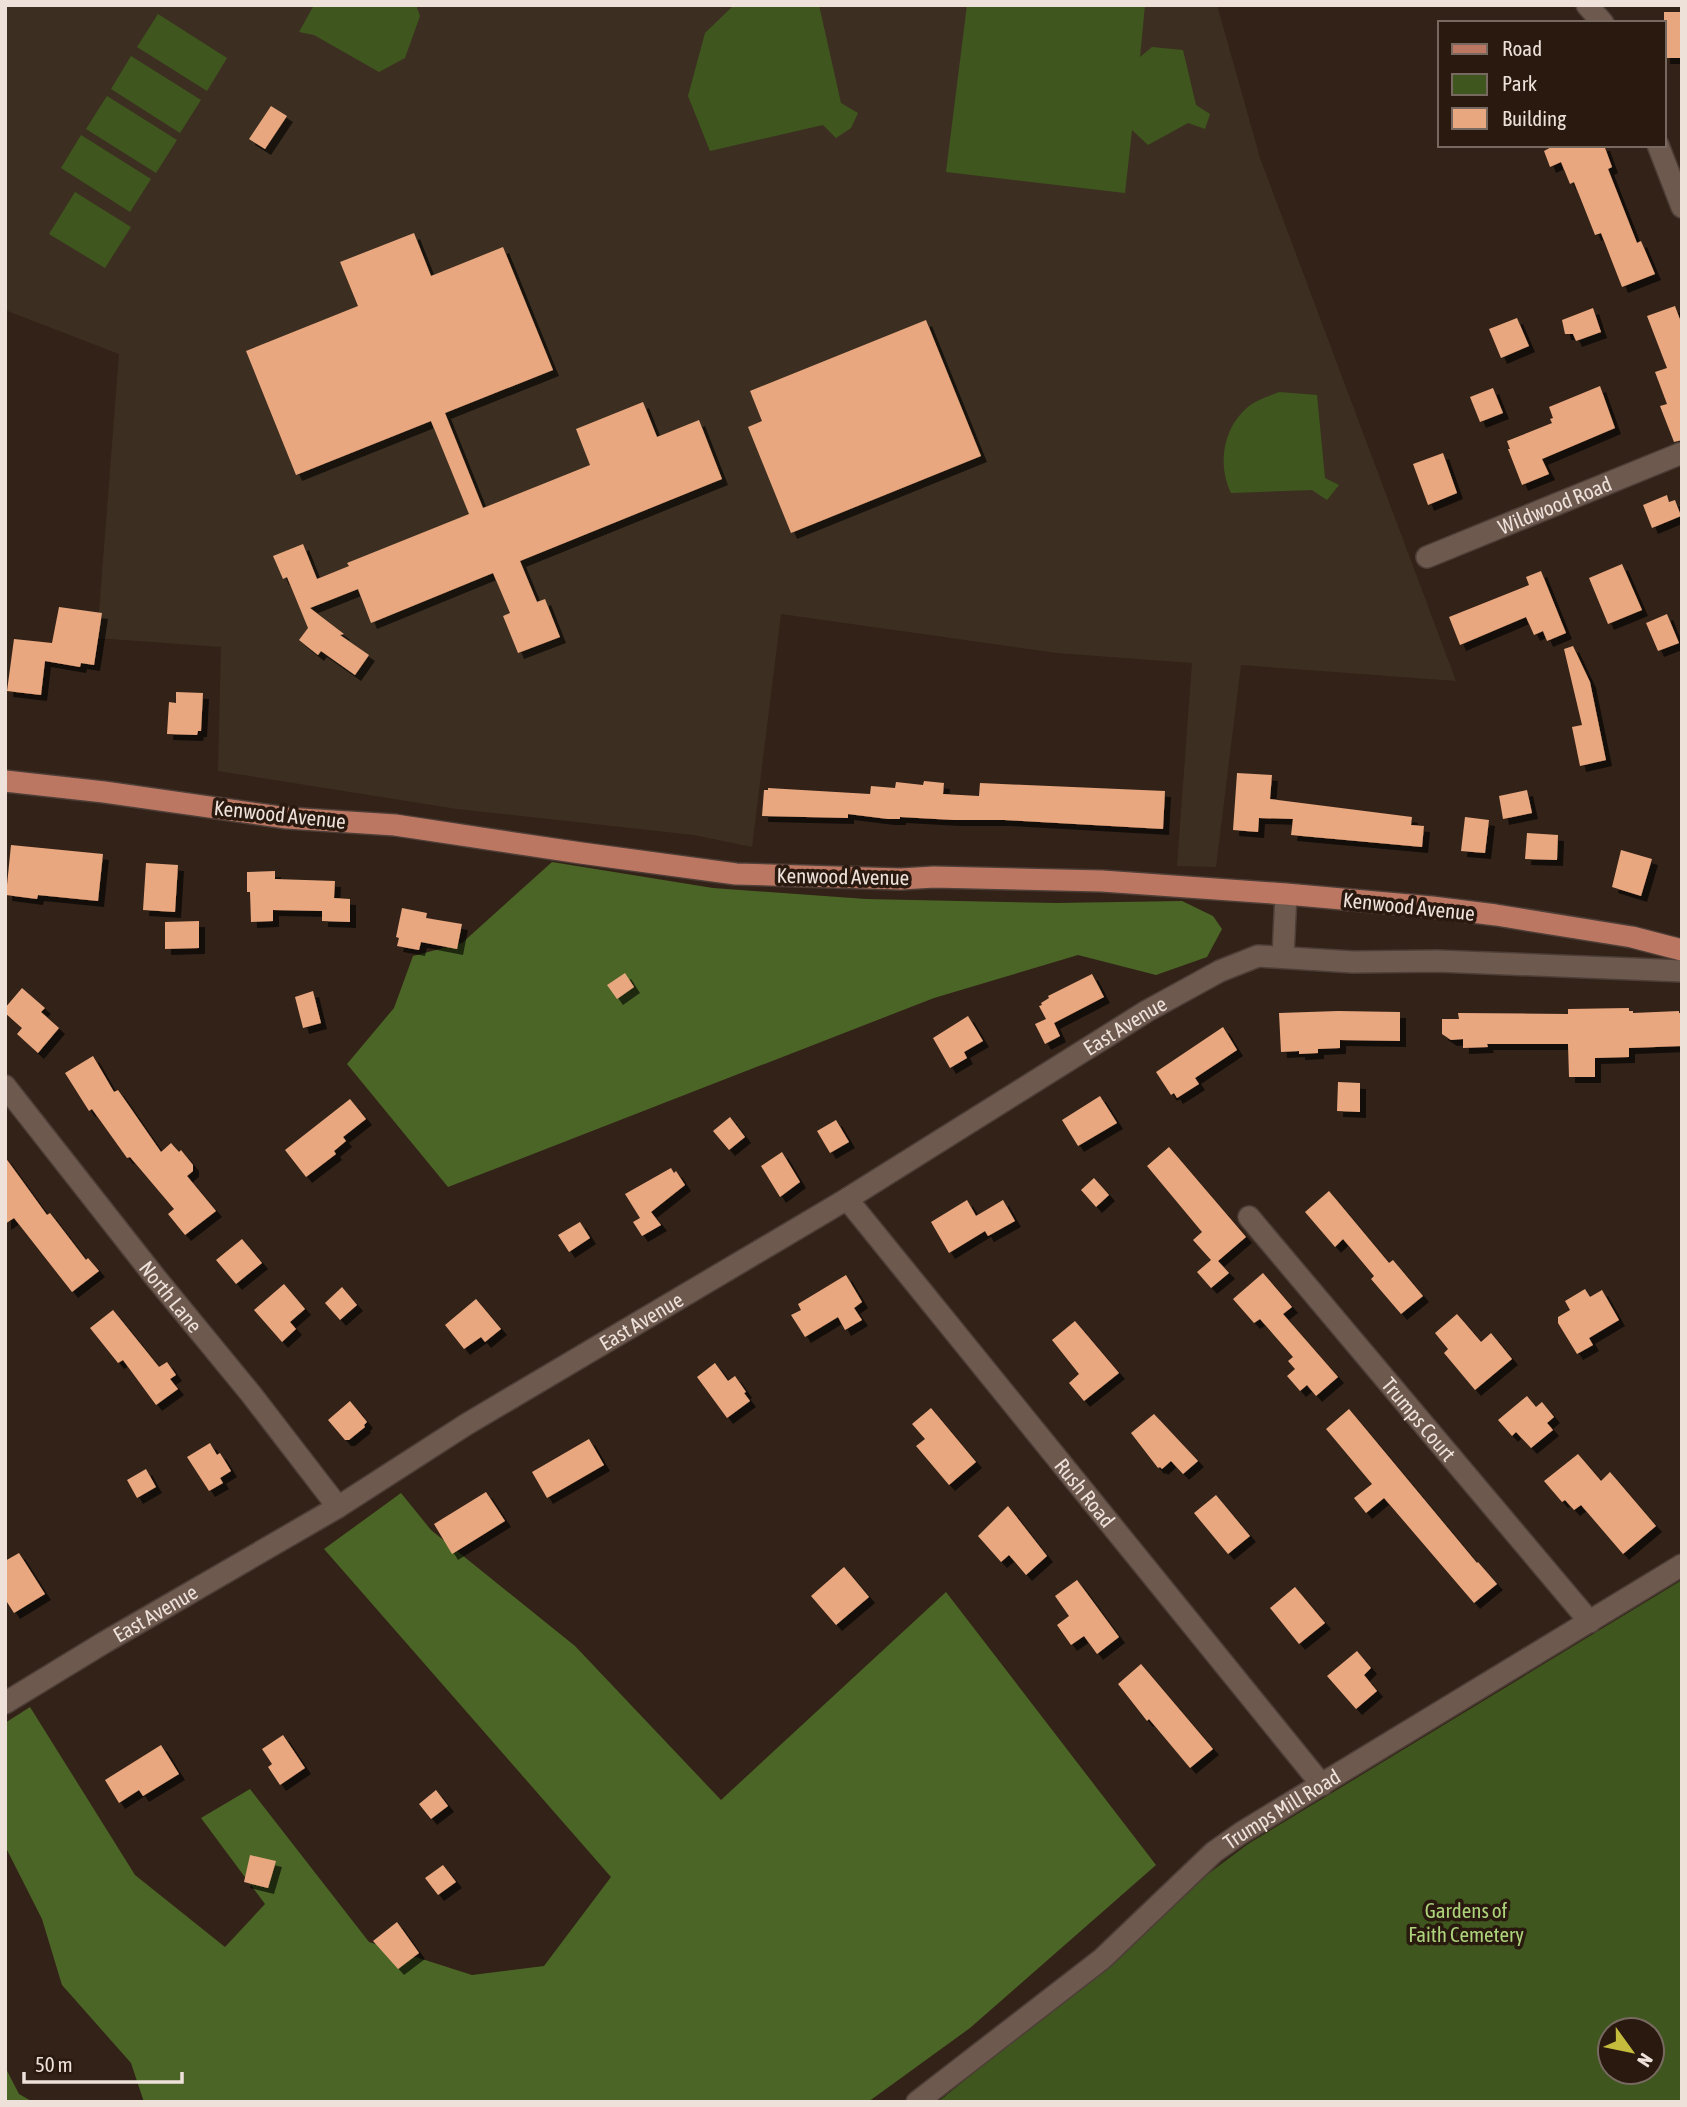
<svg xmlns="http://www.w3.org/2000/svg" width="1687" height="2107" viewBox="0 0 1687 2107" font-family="'Asap Condensed',sans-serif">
  <defs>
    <filter id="shadow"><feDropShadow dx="6" dy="6" stdDeviation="0" flood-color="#0009"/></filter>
  </defs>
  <rect width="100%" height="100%" fill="#332218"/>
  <!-- education -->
  <path fill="#3c2f21" d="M 5,5 L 1217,5 L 1260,158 L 1456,681 L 1241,665 L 1216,867 L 1177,866 L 1192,663 L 1057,653 L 781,614 L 752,847 L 694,835 L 457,809 L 218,771 L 221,647 L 97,638 L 119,354 L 5,310 Z"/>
  <!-- green -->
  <path fill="#3f561e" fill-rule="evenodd" d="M 314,5 L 416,5 L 420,16 L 405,58 L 379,72 L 314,35 L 299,32 Z
    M 734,5 L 819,5 L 841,103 L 858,113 L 851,128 L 836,138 L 823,125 L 710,151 L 688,96 L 705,33 Z
    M 967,5 L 1145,5 L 1140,57 L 1152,47 L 1183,50 L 1196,105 L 1210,114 L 1205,129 L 1188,123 L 1148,145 L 1132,130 L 1125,193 L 946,172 Z
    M 158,14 L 227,58 L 207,91 L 137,47 Z
    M 131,56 L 201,100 L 180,133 L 111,89 Z
    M 107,96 L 177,140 L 156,173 L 86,129 Z
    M 81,135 L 151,179 L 130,212 L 61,168 Z
    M 75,192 L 131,227 L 105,268 L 49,234 Z
    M 1279,392 L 1317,395 L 1325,478 L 1339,485 L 1327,500 L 1312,490 L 1231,493 C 1217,464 1223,427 1249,406 C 1257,400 1269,396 1279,392 Z
    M 1682,1580 L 1682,2102 L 938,2102 L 1103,1967 L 1204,1877 L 1248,1844 ZM 1610,2030 L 1652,2030 L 1652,2072 L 1610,2072 Z"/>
  <!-- forest -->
  <path fill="#4b6526" d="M 552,862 L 713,888 L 866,899 L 1056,903 L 1182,901 L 1213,916 L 1222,929 L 1207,957 L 1156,975 L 1078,955 L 934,998 L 448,1187 L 347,1064 L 394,1008 L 413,956 L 462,943 Z
    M 401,1493 L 431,1530 L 575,1646 L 721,1800 L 946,1592 L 1156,1865 L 970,2028 L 868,2102 L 144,2102 L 131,2063 L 62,1985 L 42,1919 L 5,1846 L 5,1723 L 30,1707 L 135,1875 L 225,1947 L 265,1904 L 201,1818 L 250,1789 L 369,1942 L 472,1975 L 544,1966 L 611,1877 L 324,1549 Z
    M 5,2067 L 19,2094 L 33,2102 L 5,2102 Z"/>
  <!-- building -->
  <path fill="#e8a77f" filter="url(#shadow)" d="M 1664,12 L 1682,12 L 1682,58 L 1664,58 Z
    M 271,106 L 287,116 L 265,149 L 249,139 Z
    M 1555,145 L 1604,145 L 1612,167 L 1608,169 L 1637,243 L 1641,241 L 1655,274 L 1622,287 L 1601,233 L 1595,235 L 1574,182 L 1570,184 L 1561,162 L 1550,167 L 1544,151 Z
    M 414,233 L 431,276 L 503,247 L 553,370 L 445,413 L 483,508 L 590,465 L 576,429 L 643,402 L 657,437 L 699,420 L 722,479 L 520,561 L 537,602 L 545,599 L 560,637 L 518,653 L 503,616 L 510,613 L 493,573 L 371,623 L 358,589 L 310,608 L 344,634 L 340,635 L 369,655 L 355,675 L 321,651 L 318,655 L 299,640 L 308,628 L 287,577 L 283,579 L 273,556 L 303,544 L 317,579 L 349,566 L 347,563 L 469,514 L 431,421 L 296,475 L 246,351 L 358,306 L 340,262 Z
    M 1675,306 L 1682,325 L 1682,440 L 1674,442 L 1660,406 L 1667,404 L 1655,372 L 1667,368 L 1647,316 Z
    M 1593,308 L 1601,332 L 1576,341 L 1573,334 L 1565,334 L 1562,320 Z
    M 1517,318 L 1529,346 L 1501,358 L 1489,329 Z
    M 926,320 L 981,456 L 791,533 L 748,427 L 762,421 L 750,391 Z
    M 1600,386 L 1615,428 L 1542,459 L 1549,474 L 1522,485 L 1508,449 L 1510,449 L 1507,441 L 1552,423 L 1550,419 L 1553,418 L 1549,407 Z
    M 1493,388 L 1503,413 L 1480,422 L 1470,397 Z
    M 1443,453 L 1457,493 L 1428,505 L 1413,464 Z
    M 1667,495 L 1669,502 L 1675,500 L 1681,516 L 1652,528 L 1643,505 Z
    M 1622,564 L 1642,610 L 1608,624 L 1589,578 Z
    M 1541,571 L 1566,633 L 1547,641 L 1543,631 L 1534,635 L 1526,617 L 1460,645 L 1449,617 L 1529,585 L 1526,577 Z
    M 59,607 L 102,613 L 94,665 L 81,663 L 80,667 L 45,661 L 41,695 L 7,691 L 14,639 L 52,643 Z
    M 1667,614 L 1679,643 L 1658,651 L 1646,623 Z
    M 1573,646 L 1590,682 L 1606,760 L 1580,766 L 1572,727 L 1582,725 L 1564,649 Z
    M 176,692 L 203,693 L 201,731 L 198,731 L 197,735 L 167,734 L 169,702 L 176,703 Z
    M 1237,773 L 1272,775 L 1270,799 L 1412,817 L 1411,825 L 1424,826 L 1422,847 L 1291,835 L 1293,819 L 1259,818 L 1258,832 L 1233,830 Z
    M 924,781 L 944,783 L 943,794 L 979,796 L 980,783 L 1165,791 L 1163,829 L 1004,820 L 954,820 L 900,817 L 900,819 L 888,819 L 848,814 L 848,818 L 762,816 L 764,790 L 768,790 L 768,788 L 870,794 L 871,786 L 895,788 L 896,782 L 923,785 Z
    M 1527,790 L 1532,813 L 1503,819 L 1499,796 Z
    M 1465,817 L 1489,820 L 1485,853 L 1461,851 Z
    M 1527,833 L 1558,835 L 1557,860 L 1525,859 Z
    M 11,845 L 103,854 L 98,901 L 38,895 L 37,899 L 6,895 Z
    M 1621,850 L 1652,859 L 1641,896 L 1612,887 Z
    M 146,863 L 178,865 L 175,912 L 143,910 Z
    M 275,871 L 275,879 L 335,881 L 334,898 L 350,899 L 350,922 L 322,921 L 322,911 L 273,910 L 273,921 L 251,922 L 250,892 L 247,892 L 247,872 Z
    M 402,908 L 427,913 L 426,918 L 462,924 L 457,949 L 421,942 L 419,950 L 397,946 L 399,938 L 396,937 Z
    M 199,921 L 199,948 L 165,949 L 165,922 Z
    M 625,973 L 634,987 L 617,999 L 607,985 Z
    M 1092,974 L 1104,997 L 1054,1023 L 1060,1036 L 1045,1044 L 1035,1024 L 1046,1019 L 1039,1006 L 1042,1005 L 1041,1003 L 1049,998 L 1048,996 Z
    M 22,988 L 45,1008 L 41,1012 L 59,1028 L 38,1053 L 17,1034 L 22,1028 L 5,1013 L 5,1008 Z
    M 313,991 L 321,1023 L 303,1028 L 295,997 Z
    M 1629,1008 L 1629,1011 L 1633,1011 L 1633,1013 L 1679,1011 L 1679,1013 L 1682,1013 L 1682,1046 L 1629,1048 L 1629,1057 L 1595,1058 L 1595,1077 L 1569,1077 L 1568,1044 L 1487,1044 L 1488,1047 L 1463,1048 L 1463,1039 L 1451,1040 L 1442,1034 L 1442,1019 L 1459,1019 L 1458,1013 L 1568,1014 L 1568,1009 Z
    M 1338,1011 L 1400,1012 L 1400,1041 L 1340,1040 L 1340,1048 L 1318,1049 L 1318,1053 L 1299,1054 L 1299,1051 L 1281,1052 L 1279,1013 Z
    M 968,1016 L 983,1041 L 964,1052 L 967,1058 L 950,1068 L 933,1038 Z
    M 1223,1027 L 1237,1050 L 1195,1078 L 1199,1084 L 1177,1098 L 1174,1093 L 1171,1095 L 1156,1072 Z
    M 93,1056 L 114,1092 L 118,1090 L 161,1152 L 171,1143 L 179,1152 L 181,1150 L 193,1165 L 193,1171 L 187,1176 L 216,1211 L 185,1235 L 168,1214 L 174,1209 L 130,1157 L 127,1158 L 92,1109 L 89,1111 L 65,1073 Z
    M 1338,1082 L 1360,1083 L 1360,1112 L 1337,1111 Z
    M 1100,1096 L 1117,1123 L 1078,1146 L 1062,1120 Z
    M 350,1099 L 366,1119 L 343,1137 L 346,1141 L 334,1151 L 336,1154 L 306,1177 L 285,1150 Z
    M 730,1117 L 745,1137 L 729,1150 L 713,1131 Z
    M 836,1120 L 849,1142 L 830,1153 L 817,1131 Z
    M 1169,1147 L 1246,1237 L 1218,1261 L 1229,1273 L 1211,1288 L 1197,1272 L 1211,1260 L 1193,1240 L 1202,1232 L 1147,1166 Z
    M 782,1152 L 800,1182 L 780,1197 L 761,1166 Z
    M 5,1157 L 47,1215 L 50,1213 L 86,1260 L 88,1258 L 99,1271 L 72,1292 L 14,1218 L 5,1224 Z
    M 671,1168 L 674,1173 L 676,1171 L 685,1185 L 651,1212 L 661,1225 L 642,1236 L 633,1222 L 640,1218 L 625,1194 Z
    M 1094,1178 L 1109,1195 L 1096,1207 L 1081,1190 Z
    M 1329,1191 L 1389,1263 L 1393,1260 L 1423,1296 L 1401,1314 L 1371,1279 L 1374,1276 L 1343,1239 L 1335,1247 L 1305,1212 Z
    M 967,1200 L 976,1216 L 1003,1200 L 1015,1221 L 988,1236 L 985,1231 L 949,1253 L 931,1222 Z
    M 580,1222 L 590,1238 L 569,1252 L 558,1235 Z
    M 242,1239 L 262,1263 L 236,1284 L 216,1260 Z
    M 1263,1273 L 1292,1307 L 1283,1314 L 1338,1377 L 1316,1396 L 1307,1385 L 1300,1391 L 1287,1376 L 1295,1369 L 1288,1361 L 1293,1357 L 1260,1319 L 1254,1323 L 1233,1299 Z
    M 846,1275 L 862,1302 L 854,1308 L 862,1320 L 845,1330 L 838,1317 L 805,1337 L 791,1315 L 801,1310 L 798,1304 Z
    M 284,1284 L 305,1309 L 290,1322 L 296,1329 L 282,1342 L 254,1310 Z
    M 342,1287 L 357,1305 L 340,1320 L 325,1303 Z
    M 1585,1289 L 1590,1297 L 1602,1290 L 1619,1320 L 1589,1338 L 1593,1345 L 1577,1354 L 1558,1323 L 1558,1317 L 1570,1310 L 1565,1301 Z
    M 476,1299 L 501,1329 L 485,1342 L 481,1337 L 464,1349 L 445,1325 Z
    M 113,1310 L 159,1367 L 167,1362 L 176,1375 L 170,1379 L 178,1389 L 156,1405 L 123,1360 L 118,1363 L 90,1328 Z
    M 1457,1314 L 1481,1342 L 1491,1333 L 1512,1359 L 1475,1390 L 1444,1353 L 1448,1349 L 1435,1333 Z
    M 1075,1321 L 1119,1373 L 1084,1401 L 1069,1383 L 1079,1374 L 1052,1340 Z
    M 715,1363 L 728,1381 L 735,1376 L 746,1392 L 744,1393 L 750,1401 L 727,1418 L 697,1377 Z
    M 1527,1396 L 1536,1407 L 1542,1402 L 1554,1417 L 1547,1423 L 1553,1430 L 1531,1448 L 1516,1432 L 1512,1436 L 1498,1420 Z
    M 350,1401 L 367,1422 L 364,1425 L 365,1427 L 349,1440 L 345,1440 L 328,1420 Z
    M 931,1408 L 976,1462 L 949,1485 L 916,1446 L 925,1439 L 912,1424 Z
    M 1349,1409 L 1477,1563 L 1478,1562 L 1497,1584 L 1474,1603 L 1384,1498 L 1366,1513 L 1354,1498 L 1372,1484 L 1326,1429 Z
    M 1154,1414 L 1198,1461 L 1183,1474 L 1171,1461 L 1162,1469 L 1160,1467 L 1158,1468 L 1131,1433 Z
    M 589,1439 L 604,1465 L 547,1498 L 532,1472 Z
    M 210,1443 L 217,1455 L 220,1453 L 231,1471 L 220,1478 L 223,1483 L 209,1491 L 187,1457 Z
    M 1578,1454 L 1601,1481 L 1610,1472 L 1656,1526 L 1623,1554 L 1581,1505 L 1574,1510 L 1565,1500 L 1562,1502 L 1544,1481 Z
    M 146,1469 L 156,1487 L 137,1498 L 127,1480 Z
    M 486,1492 L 505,1521 L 452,1554 L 434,1524 Z
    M 1216,1495 L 1250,1536 L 1228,1554 L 1194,1513 Z
    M 1008,1506 L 1047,1556 L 1026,1575 L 1009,1555 L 1001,1562 L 978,1536 Z
    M 19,1553 L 45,1594 L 14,1613 L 5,1599 L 5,1561 Z
    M 844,1567 L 869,1597 L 836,1625 L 811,1596 Z
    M 1077,1580 L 1119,1637 L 1097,1654 L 1084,1636 L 1071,1645 L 1057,1625 L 1069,1616 L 1055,1596 Z
    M 1295,1587 L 1325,1623 L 1299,1644 L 1270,1608 Z
    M 1357,1651 L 1371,1668 L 1364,1675 L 1377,1691 L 1356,1709 L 1327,1676 Z
    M 1141,1664 L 1213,1749 L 1190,1768 L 1149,1719 L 1147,1721 L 1118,1684 Z
    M 283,1735 L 305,1768 L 280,1785 L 268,1767 L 272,1764 L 262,1749 Z
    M 161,1745 L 179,1774 L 143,1796 L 139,1790 L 119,1803 L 105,1780 Z
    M 436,1790 L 448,1806 L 431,1819 L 419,1804 Z
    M 250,1855 L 276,1861 L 268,1888 L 244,1882 Z
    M 443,1865 L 456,1882 L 438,1895 L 425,1878 Z
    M 397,1922 L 419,1953 L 398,1969 L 373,1941 Z"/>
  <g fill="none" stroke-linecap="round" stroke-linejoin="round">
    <defs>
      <g id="minor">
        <path d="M 1587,5 L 1603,23"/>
        <path d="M 1658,145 L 1682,207"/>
        <path id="s1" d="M 1427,557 L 1682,453"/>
        <path d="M 1283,956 L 1286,894"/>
        <path id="s2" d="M 5,1086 L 155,1277 L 251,1394 L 338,1507"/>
        <path id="s3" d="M 847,1199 L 1322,1785"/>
        <path id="s4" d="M 1249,1217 L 1590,1622"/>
        <path id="s5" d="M 5,1703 L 105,1642 L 338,1507 L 467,1424 L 847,1199 L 1147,1011 L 1220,971 L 1258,956 L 1353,962 L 1437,961 L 1682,971"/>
        <path id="s6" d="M 917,2102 L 1102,1959 L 1214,1852 L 1241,1833 L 1682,1565"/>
      </g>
      <path id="major" d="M 5,781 L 104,792 L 287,818 L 395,825 L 581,853 L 736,874 L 901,879 L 934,877 L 1102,881 L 1286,894 L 1432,907 L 1496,915 L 1632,937 L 1682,950"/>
    </defs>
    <!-- minor casing -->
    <use href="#minor" stroke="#4d3e37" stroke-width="24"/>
    <!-- major casing -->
    <use href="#major" stroke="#4d3e37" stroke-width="24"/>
    <!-- minor -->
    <use href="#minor" stroke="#6d594e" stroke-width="21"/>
    <!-- major -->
    <use href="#major" stroke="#bc7763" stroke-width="21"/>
  </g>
  <g text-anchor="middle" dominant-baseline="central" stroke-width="7" stroke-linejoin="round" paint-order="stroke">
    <!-- street labels -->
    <g font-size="21" fill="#ede1da" stroke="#29190f">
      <text stroke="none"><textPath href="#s1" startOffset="138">Wildwood Road</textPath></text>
      <text transform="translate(280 814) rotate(6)">Kenwood Avenue</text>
      <text transform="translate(843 876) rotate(1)">Kenwood Avenue</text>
      <text transform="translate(1409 906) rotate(6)">Kenwood Avenue</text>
      <text stroke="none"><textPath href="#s5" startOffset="1309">East Avenue</textPath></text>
      <text stroke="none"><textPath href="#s2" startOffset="268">North Lane</textPath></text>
      <text stroke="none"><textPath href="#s5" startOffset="742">East Avenue</textPath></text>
      <text stroke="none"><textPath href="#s4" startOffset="264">Trumps Court</textPath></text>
      <text stroke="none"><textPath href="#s3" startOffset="378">Rush Road</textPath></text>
      <text stroke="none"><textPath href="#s5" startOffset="175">East Avenue</textPath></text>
      <text stroke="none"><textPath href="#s6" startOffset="469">Trumps Mill Road</textPath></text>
    </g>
    <!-- park labels -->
    <g font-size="21" fill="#add47b" stroke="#29190f">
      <text x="1466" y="1910">Gardens of<tspan x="1466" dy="24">Faith Cemetery</tspan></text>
    </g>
  </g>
  <!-- border -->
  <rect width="1687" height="2107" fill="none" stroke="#ede1da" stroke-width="14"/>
  <!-- legend -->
  <rect x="1438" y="21" width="228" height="126" fill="#29190f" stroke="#776960" stroke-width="2"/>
  <rect x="1452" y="44" width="35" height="10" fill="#bc7763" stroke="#776960" stroke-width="2"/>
  <text x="1502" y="56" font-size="21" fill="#ede1da">Road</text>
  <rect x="1452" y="74" width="35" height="21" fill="#3f561e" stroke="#776960" stroke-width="2"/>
  <text x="1502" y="91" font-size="21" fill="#ede1da">Park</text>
  <rect x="1452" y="108" width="35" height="21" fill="#e8a77f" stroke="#776960" stroke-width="2"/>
  <text x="1502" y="126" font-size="21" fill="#ede1da">Building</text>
  <!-- north arrow -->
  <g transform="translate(1631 2051) rotate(123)"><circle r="33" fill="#29190f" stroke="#776960" stroke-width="2"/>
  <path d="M0-5L12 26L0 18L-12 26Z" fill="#c5bc3d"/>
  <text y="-10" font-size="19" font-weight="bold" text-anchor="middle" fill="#ede1da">N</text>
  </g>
  <!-- scale -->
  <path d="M24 2072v10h158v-10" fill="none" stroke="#ede1da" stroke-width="3.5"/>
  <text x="35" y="2072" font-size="21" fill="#ede1da" stroke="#29190f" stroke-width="5" paint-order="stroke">50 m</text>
</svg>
